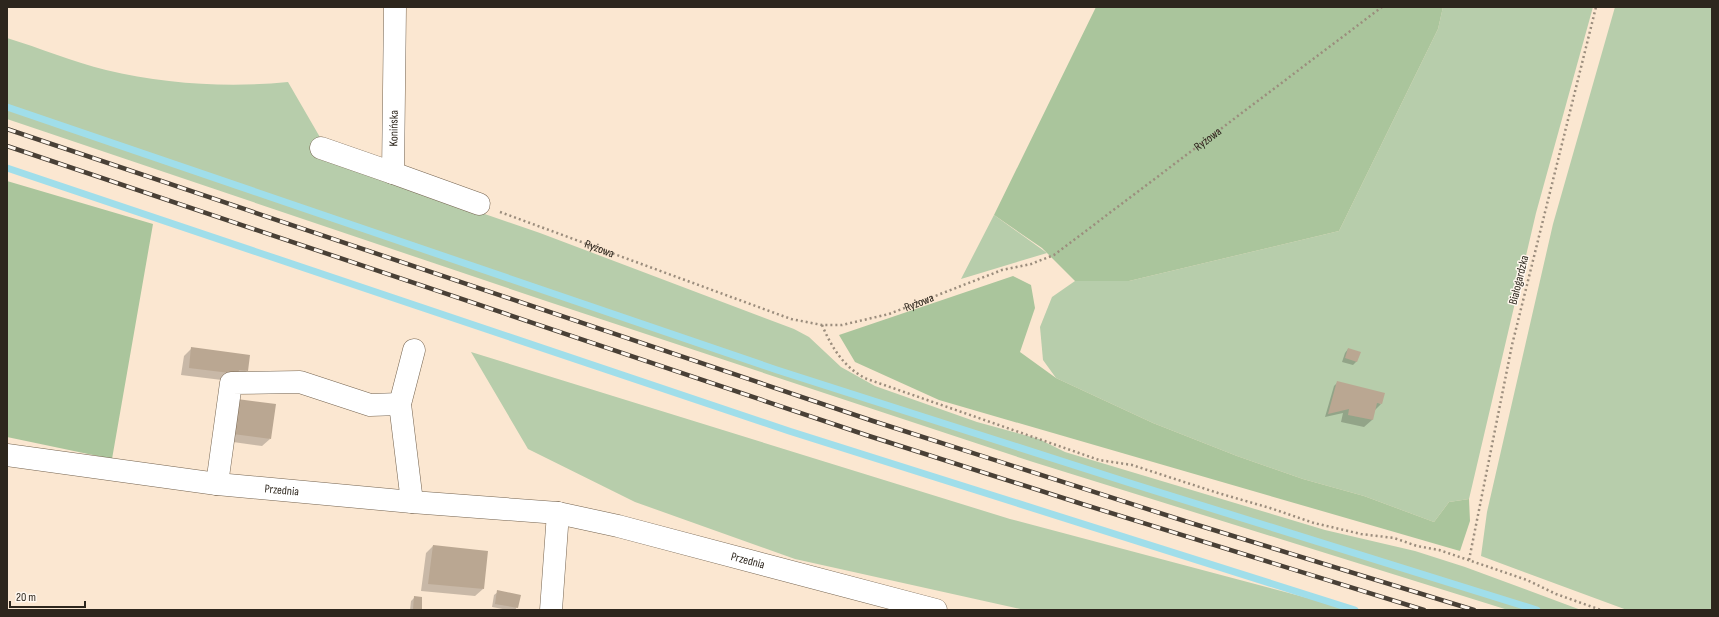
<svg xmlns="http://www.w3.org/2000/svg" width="1719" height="617" font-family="'Sofia Sans Condensed',sans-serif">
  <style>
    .green { fill: #b7cdab }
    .forest { fill: #aac59c }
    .shadow { fill: #0003 }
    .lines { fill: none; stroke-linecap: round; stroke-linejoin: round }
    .stream { stroke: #a0deea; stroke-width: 7 }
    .building { fill: #baa792 }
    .minor-casing { stroke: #756450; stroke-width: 23 }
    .path { stroke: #9b8d7d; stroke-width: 2.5; stroke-dasharray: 2 3; stroke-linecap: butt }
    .minor { stroke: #fff; stroke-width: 22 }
    .rail-casing { stroke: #494036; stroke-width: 4.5 }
    .rail { stroke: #fff7ee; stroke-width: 3; stroke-dasharray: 9; stroke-linecap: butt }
    .labels { text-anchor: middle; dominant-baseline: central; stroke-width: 3; stroke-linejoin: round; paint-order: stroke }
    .street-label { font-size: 12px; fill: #2d261d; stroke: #fff7ee }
  </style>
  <rect width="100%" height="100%" fill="#fbe7d1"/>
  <!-- green -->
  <path class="green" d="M1443 7H1593L1536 213 1469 499 1449 502 1434 522 1364 496 1303 479 1237 456 1153 423 1056 378 1043 360 1040 327 1052 297 1075 281H1129L1339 231 1438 29Z
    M1615 7H1712V610H1627L1481 556 1487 512 1553 224Z
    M7 38C40 48 73 62 106 70 165 84 228 88 288 82L321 139 343 165 540 233 794 329 809 337 841 367 875 386 977 422 1039 439 1065 452 1325 530 1415 551 1465 567 1581 610H1508L1033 462 546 301 7 119Z
    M994 215 1047 253 961 279Z
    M471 352 1010 519 1353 610H1025L795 559 635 502 528 449Z"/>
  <!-- forest -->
  <path class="forest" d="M1096 7H1443L1438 29 1339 231 1129 281H1075L1042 248 994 215Z
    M7 181 153 224 112 459 7 437Z
    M1013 276 1031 285 1035 308 1020 352 1056 378 1153 423 1237 456 1303 479 1364 496 1434 522 1449 502 1469 499 1470 521 1460 551 939 400 855 362 839 335Z"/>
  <!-- shadow -->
  <path class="shadow" d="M192 348 247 371 240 378 230 381 181 375 184 356Z
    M1348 349 1357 361 1353 365 1342 362 1345 353Z
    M1338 382 1381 404 1374 411 1372 420 1364 427 1341 422 1343 413 1325 417 1334 386Z
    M230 407 270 439 262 446 226 441Z
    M433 546 483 589 475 596 421 591 426 553Z
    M498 592 517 607 515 610H508L492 607 494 595Z
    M414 598 421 610H410L411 601Z"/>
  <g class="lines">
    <!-- stream -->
    <path class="stream" d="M7 107 777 370 1133 484 1537 610
      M7 168 789 431 1355 610"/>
  </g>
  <!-- building -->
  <path class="building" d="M191 347 250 355 248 371 239 370 238 374 189 368Z
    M1348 348 1361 352 1357 362 1345 358Z
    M1337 381 1385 393 1382 404 1377 403 1373 420 1348 415 1349 409 1328 414Z
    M237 399 276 404 271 439 233 434Z
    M433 545 488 551 484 589 428 584Z
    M497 590 521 595 518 608 495 604Z
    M414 596 422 597V610H413Z"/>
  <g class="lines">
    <defs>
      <g id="minor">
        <path id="s2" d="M321 148 393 173 395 7"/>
        <path d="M393 173 479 204"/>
        <path id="s3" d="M7 455 217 484 412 502 558 513 618 526 936 610"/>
        <path d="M217 484 231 383 300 382 370 405 400 404"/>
        <path d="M412 502 400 404 414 350"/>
        <path d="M551 610 558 513"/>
      </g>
    </defs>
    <!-- minor casing -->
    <use href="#minor" class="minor-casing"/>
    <!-- path -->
    <g class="path">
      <path id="s1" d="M500 212 791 319 822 325H842L889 314 1002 270 1031 264 1054 255 1382 7"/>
      <path d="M822 325C832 348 844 368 867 379L1099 460 1132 465 1218 493 1270 508 1314 523 1361 534 1394 538 1417 546 1439 550 1527 580 1556 594 1601 610"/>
      <path d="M1469 560 1512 345 1596 7"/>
    </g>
    <!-- minor -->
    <use href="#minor" class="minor"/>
    <defs>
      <path id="rail" d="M7 129 873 421 1191 523 1474 610
        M7 146 869 436 1082 504 1424 610"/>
    </defs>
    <!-- rail casing -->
    <use href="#rail" class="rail-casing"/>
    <!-- rail -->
    <use href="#rail" class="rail"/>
  </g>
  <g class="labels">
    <!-- street labels -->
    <g class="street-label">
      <text stroke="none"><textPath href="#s2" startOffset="121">Konińska</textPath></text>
      <text stroke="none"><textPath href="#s1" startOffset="778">Ryżowa</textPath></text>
      <text stroke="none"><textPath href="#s1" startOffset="106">Ryżowa</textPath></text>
      <text transform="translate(1519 280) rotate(-76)">Białogardzka</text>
      <text stroke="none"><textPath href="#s1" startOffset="442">Ryżowa</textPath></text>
      <text stroke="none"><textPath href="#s3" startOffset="277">Przednia</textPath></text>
      <text stroke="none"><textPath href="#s3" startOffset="750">Przednia</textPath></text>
    </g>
  </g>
  <!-- border -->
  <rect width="1719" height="617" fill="none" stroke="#2d261d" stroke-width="16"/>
  <!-- scale -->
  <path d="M10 601v6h75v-6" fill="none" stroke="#2d261d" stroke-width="2"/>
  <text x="16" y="601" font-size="12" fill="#2d261d" stroke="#fff7ee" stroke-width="3" paint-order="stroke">20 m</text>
</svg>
